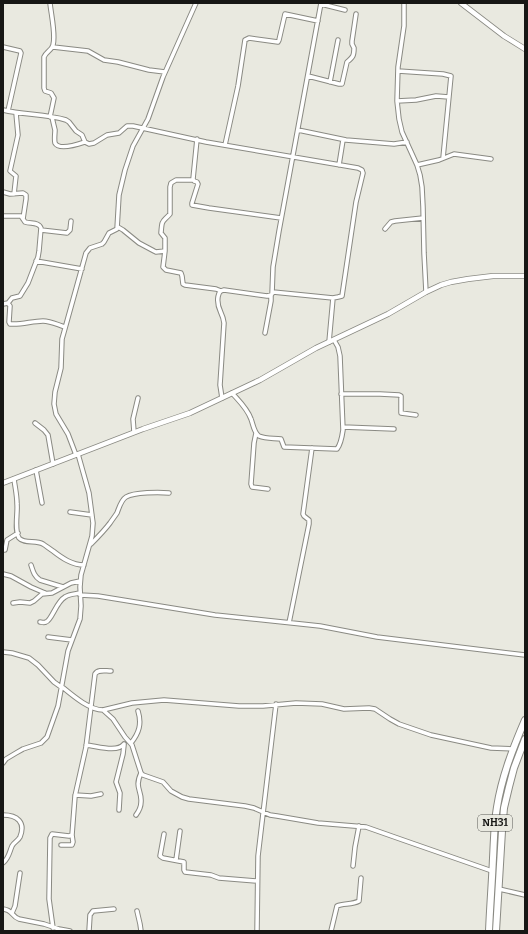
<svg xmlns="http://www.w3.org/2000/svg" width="528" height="934" font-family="Bitter,serif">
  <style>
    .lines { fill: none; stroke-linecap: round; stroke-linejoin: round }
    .minor-casing { stroke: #8a8a83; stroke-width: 5.5 }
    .tertiary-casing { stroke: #8a8a83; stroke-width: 6 }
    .trunk-casing { stroke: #8a8a83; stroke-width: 8 }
    .minor { stroke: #fff; stroke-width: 3.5 }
    .tertiary { stroke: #fff; stroke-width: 4.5 }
    .trunk { stroke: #fff; stroke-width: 6 }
    .labels { text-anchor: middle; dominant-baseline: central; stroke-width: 4; stroke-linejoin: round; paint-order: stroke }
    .shield { fill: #e9e9e0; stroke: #565652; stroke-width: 1 }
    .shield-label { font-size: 10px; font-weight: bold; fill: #171715 }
  </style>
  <rect width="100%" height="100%" fill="#e9e9e0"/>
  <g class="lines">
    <defs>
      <path id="minor" d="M50 3C51 14 56 35 53 45 52 50 46 52 44 57V88L45 91 51 93 54 98 50 117
        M404 3V26L398 67 397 101 399 119 402 132 417 165 420 175 422 187 423 207 424 253 426 292
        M321 4 345 10
        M3 47 20 51 21 53 8 111
        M53 47 88 51 104 60 118 62 149 70 165 72
        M398 71 443 74 451 76 443 158
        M308 76 339 84H342L347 62C353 57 354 56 354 48L352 44V41L356 14
        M330 82 338 40
        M397 101 416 100 436 96 449 97
        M3 110C24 115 46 114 66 120L69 122 76 131 82 135 85 142 89 144 94 143 107 135 119 133 127 126H133L206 142 358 168 362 170 363 173 356 202 342 296 338 297 333 298 273 292
        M52 117C53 122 54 126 55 130 55 134 54 139 55 143 59 151 79 144 85 142
        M298 130 346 140 394 144 407 142
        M197 139 193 179 194 181 197 182 198 184 192 203V205L209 208 281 218
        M225 145 238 86 245 40 249 38 278 42 279 40 285 14 318 21
        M339 165 343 140
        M417 165 439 160 454 154 491 159
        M193 180H176L171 183 170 187V214C162 223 162 219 161 233L165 238V251L163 267 166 270 181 273 182 276 183 284 185 285 216 289 221 291
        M3 192 10 194 23 193 26 195V199L23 219
        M14 194 16 176 10 171 18 135 16 113
        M3 216H21L25 222C31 224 39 222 41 228L39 251 38 257 28 283 20 296 12 298 8 303 3 304
        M118 227 123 230 139 243 154 251 156 252 165 251
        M385 229 391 222 395 221 423 218
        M41 230 67 233 70 230 71 221
        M36 261 82 269
        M8 303 10 306 9 322 10 324C22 325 32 321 43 321 51 321 58 325 65 327
        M265 333 271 301V295
        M329 342 333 298
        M232 393C239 401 247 408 251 419 253 424 254 433 259 436 266 439 274 438 281 439L284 447 337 449C341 444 342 437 343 430L340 356 338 347 334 340
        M341 394H380L399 395 401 396V413L416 415
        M222 398 220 385 224 323C223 312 216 309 218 297 219 293 219 291 224 290L267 296 271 295 272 294 273 267 279 231 321 3
        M35 423 44 430 48 435 53 464
        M343 427 394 429
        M134 432 133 419 138 398
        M256 433 254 443 251 484 252 487 268 489
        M76 455 68 434 56 414 54 404 55 392 61 368 62 339 64 332 86 253 90 248 102 244 104 242 109 233 117 229 119 195 125 170 133 146 148 119 163 77 196 3
        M36 470 42 503
        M14 479C15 487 17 495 17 504 18 513 14 530 19 538 24 544 36 540 43 544 46 546 50 549 53 551 62 558 72 565 84 565
        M70 512 92 515
        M91 544C98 537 104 531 110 523 112 520 115 516 117 513 119 508 121 500 126 497 134 492 160 492 169 493
        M3 550H5L7 540 18 533
        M31 565C33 571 34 576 40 580L63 587
        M3 574 11 576 31 587 45 593
        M80 595 98 596 215 615 292 623 320 626 377 637 525 655
        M13 603 20 602 30 603 34 601 42 594 52 593 71 583 80 581
        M40 622C41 622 44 623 46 622 52 620 56 602 65 597 69 594 75 594 80 593
        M289 623 309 524V520L304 516 303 514 312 448
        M48 637 72 640
        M3 652 12 653 29 658 38 665 54 682 61 687
        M61 686C72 695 89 710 103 710L132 703 164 700 239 706H263L296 703 322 704 344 709 369 708 375 709 390 719 399 724 431 735 491 748 513 749
        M103 710 113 719 125 737 132 745 141 773 143 775 163 782 171 791 182 797 189 799 245 806 254 808 270 815 277 816 318 823 366 827 403 840 492 871
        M131 743C139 733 142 724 138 711
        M86 745C97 746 117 753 124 744
        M3 763 6 759 16 753 23 749 41 743 47 737 58 706 68 651 80 619 81 606 80 587 81 575 92 536 93 523 89 493 78 454
        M75 795 91 796 101 794
        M119 810 120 793 116 782 123 754 124 745
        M3 815C17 815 26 822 20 837 18 841 14 842 12 846 9 853 9 858 3 863
        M136 815C139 811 141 807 141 802 142 790 134 788 141 773
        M164 834 160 856 163 858 184 862V870L185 872 211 875 219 878 257 881
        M61 845H72L73 842 72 835
        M176 860 180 831
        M353 866 355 847 359 826
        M499 889 525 895
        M3 909C13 910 11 916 19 919L44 924 59 929 70 931
        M137 911 140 924 141 931
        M12 913 15 906 20 873
        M53 928 49 899 50 838 52 834 69 836 72 835 75 796 86 747 95 674C98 669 105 671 111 671
        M89 931 90 915 93 911 114 909
        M257 931 258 856 276 704
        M331 931 337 906C343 903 352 905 359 901L361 878"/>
      <path id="tertiary" d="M461 3 504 36 525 49
        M3 483 143 429 190 413 260 380 316 348 388 314 426 292 441 285 451 282 468 279 493 276H525"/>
      <path id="trunk" d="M489 931C490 907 492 882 493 858 494 841 494 824 497 807 502 776 513 748 525 720
        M496 931 502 831 504 808 509 787 514 768 525 739"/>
    </defs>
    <!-- minor casing -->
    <use href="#minor" class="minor-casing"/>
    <!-- tertiary casing -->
    <use href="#tertiary" class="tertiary-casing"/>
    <!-- trunk casing -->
    <use href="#trunk" class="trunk-casing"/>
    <!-- minor -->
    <use href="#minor" class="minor"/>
    <!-- tertiary -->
    <use href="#tertiary" class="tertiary"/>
    <!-- trunk -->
    <use href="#trunk" class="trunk"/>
  </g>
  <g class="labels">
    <!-- shield labels -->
    <rect class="shield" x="478" y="815" width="34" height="16" rx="3"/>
    <g class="shield-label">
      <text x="495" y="823">NH31</text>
    </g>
  </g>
  <!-- border -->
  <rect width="528" height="934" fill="none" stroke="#171715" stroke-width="8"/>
</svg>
